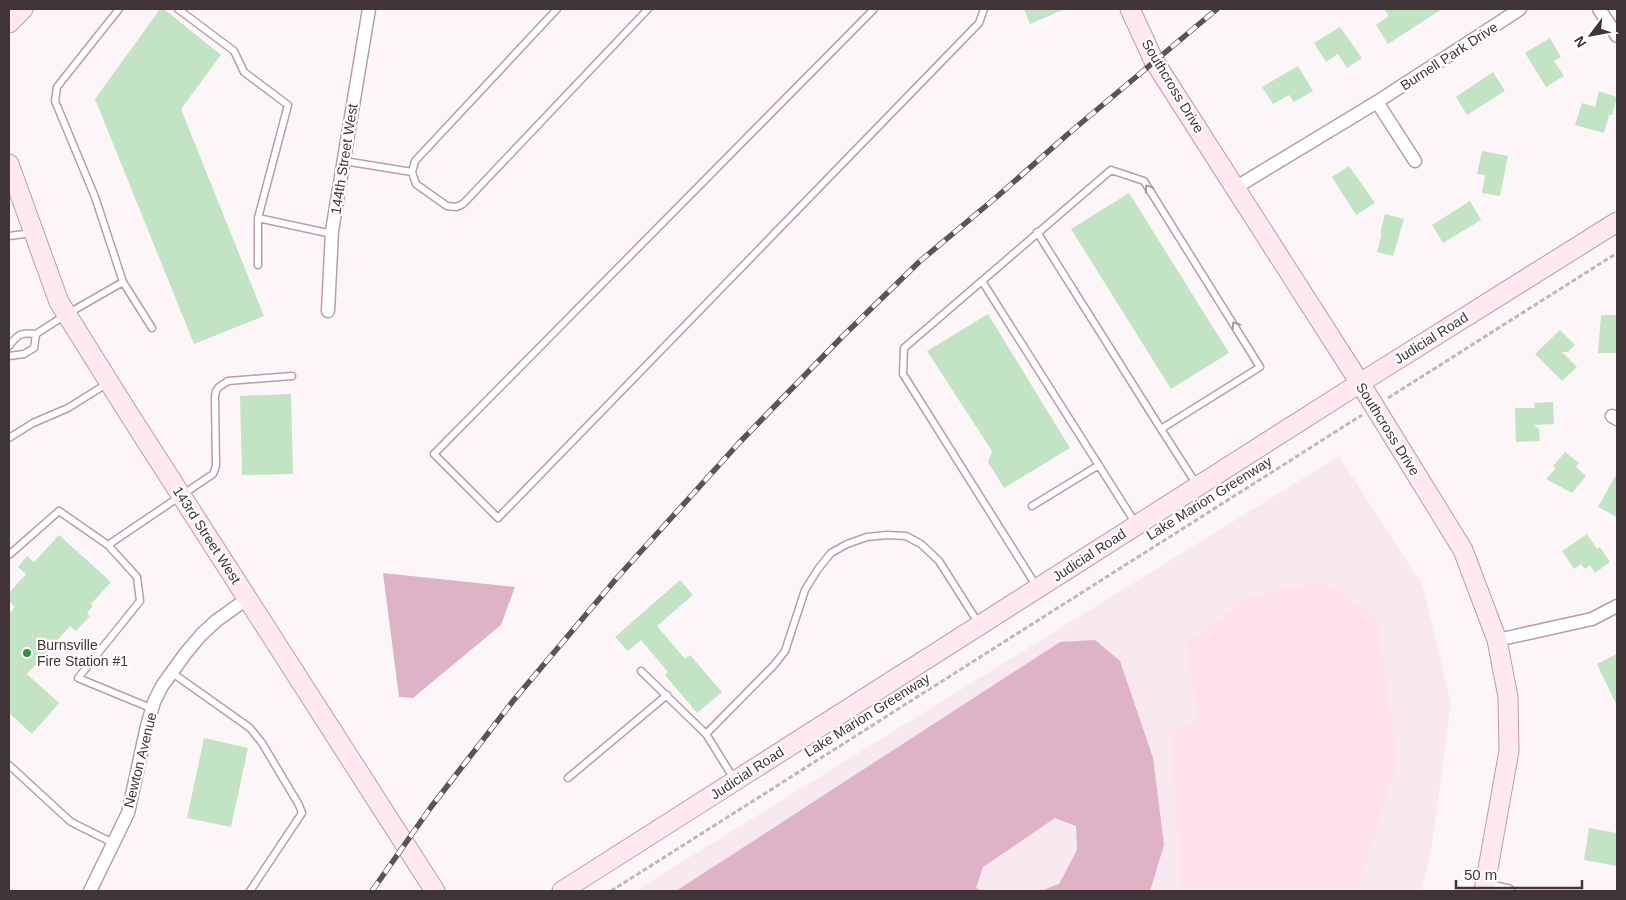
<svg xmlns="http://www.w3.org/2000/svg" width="1626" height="900" font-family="Helvetica,sans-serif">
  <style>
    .built { fill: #f8e8ef }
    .green { fill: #fee1ed }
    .water { fill: #ddb3c5 }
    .building { fill: #c2e3c4 }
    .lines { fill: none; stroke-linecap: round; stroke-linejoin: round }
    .lane-casing { stroke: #bb9da9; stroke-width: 9 }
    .street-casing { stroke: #bb9da9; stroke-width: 15 }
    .secondary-casing { stroke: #bb9da9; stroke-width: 21 }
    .path { stroke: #c0b8bc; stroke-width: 3; stroke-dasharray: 5 2.5; stroke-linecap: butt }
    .lane { stroke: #fff; stroke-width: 6 }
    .street { stroke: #fff; stroke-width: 12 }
    .secondary { stroke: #ffe8f2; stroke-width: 19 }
    .rail-casing { stroke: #5e5257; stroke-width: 5.5 }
    .rail { stroke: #fff; stroke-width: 4; stroke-dasharray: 11; stroke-linecap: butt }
    .oneway { stroke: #a09a9c }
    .poi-dot { fill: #2e9043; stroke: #fff; stroke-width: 2 }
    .labels { text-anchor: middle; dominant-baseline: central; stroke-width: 4.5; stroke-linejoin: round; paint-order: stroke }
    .street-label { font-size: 14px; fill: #403439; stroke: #fff }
    .poi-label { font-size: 14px; fill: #403439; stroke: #fff; text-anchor: start }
  </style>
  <rect width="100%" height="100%" fill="#fdf6f9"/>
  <!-- built -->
  <path class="built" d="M1339 456 1423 586 1451 704 1432 845 1422 891H635Z"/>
  <!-- green -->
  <path class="green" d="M1325 582 1377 619 1397 764 1360 881 1361 891H1181L1182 887 1171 734 1199 718 1185 643 1253 596Z"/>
  <!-- water -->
  <path class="water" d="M383 573 515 587 501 625 413 698 399 697Z
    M1095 640 1120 661 1153 758 1164 845 1150 891H1040L1059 884 1077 850 1076 826 1055 818 983 867 976 888 983 891H676L1060 642Z"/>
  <!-- building -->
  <path class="building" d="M160 9H164L221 55 181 109 264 316 194 344 95 99Z
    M1024 9H1065L1030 24Z
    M1384 9H1442L1388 44 1376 25 1389 16Z
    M1340 27 1362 58 1347 68 1338 54 1326 62 1314 43Z
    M1550 38 1561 57 1554 61 1564 76 1546 87 1525 53Z
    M1298 66 1313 91 1294 102 1289 95 1273 104 1262 87Z
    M1493 72 1505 91 1467 115 1456 97Z
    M1599 91 1617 97 1612 115H1609L1604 133 1575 125 1582 103 1595 107Z
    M1482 151 1508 156 1500 196 1482 193 1485 175 1477 174Z
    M1349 166 1375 203 1356 215 1332 177Z
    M1129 193 1229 353 1171 389 1071 229Z
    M1470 201 1481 220 1443 243 1432 225Z
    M1385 214 1404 219 1393 256 1377 252 1382 233H1380Z
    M988 314 1070 448 1004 488 988 462 992 451 927 351Z
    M1601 315H1617V353H1598Z
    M1560 330 1575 345 1568 352H1562L1577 367 1562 381 1535 354Z
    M291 394 293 474 242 475 240 396Z
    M1553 402 1554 424 1534 425 1539 429 1540 441 1516 442 1515 408H1535L1534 403Z
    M1565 452 1579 463 1576 467 1586 476 1572 493 1546 479 1556 468 1553 466Z
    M1617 473V517L1598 507Z
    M1587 534 1597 549 1600 547 1610 562 1595 573 1590 565 1585 569 1581 564 1574 569 1562 551Z
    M59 535 111 582 91 604 93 606 87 613 90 616 76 631 70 626 27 674 59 703 32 734 9 713V614L15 607 9 601V593L26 574 18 567 27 556 34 562Z
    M680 580 693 595 657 626 685 659 690 655 722 692 697 713 665 675 668 672 641 640 628 651 615 637Z
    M1617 654V706L1597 664Z
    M204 738 248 748 231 827 187 818Z
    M1589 828 1617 833V866L1584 860Z"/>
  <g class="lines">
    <defs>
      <path id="lane" d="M119 9 57 87 55 101 95 197 123 282 152 328
        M178 9 234 51 244 72 288 105 258 218 332 234
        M557 9 415 161 412 172 416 184 447 206 456 207 463 204 648 9
        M874 9 434 454 498 518 979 23 984 9
        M344 161 412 172
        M1037 232 1161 429
        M9 236 32 233
        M258 265V218
        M982 281 1136 524
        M9 346C18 334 21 332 36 334L67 314 123 282
        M9 356 24 354 34 348 36 334
        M9 438 33 423 68 408 108 383
        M1032 506 1099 465
        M108 545 137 577 140 601 78 678 153 709
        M9 555 59 511 108 545 213 474 216 466 215 397 216 391 219 387 228 381 292 376
        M1037 587 903 374 904 348 1111 170 1144 181 1260 367 1161 429 1197 485
        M641 671 706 734
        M171 672 250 728 262 743 299 805 302 813 250 891
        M9 765 71 822 113 843
        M568 778 667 695
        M734 779 706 734 775 664 785 651 805 590 818 569 831 553 847 544 867 537 887 535 906 536 921 544 939 561 979 624"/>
      <path id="street" d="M1599 9 1617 36
        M1377 102 1415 161
        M1235 188 1377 102 1520 9
        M328 311 332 231 369 9
        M1612 416 1617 419
        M1497 640 1592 619 1617 606
        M1485 886 1508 891
        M90 891 128 813 147 726 154 702 162 686 185 654 201 635 216 621 248 598"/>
      <path id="secondary" d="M1130 9 1154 61 1360 383 1463 550 1497 640 1508 697 1509 751 1484 891
        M9 23 23 9
        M9 164 59 302 127 411 435 891
        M562 891 1360 383 1617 222"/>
    </defs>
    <!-- lane casing -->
    <use href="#lane" class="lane-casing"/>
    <!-- street casing -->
    <use href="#street" class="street-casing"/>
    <!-- secondary casing -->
    <use href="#secondary" class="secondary-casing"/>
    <!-- path -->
    <path class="path" d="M1388 398 1617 253
      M611 891 1362 415"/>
    <!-- lane -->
    <use href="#lane" class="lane"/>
    <!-- street -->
    <use href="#street" class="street"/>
    <!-- secondary -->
    <use href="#secondary" class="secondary"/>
    <defs>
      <path id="rail" d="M372 891 431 807 513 701 616 579 738 444 842 337 919 262 999 195 1068 134 1217 9"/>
    </defs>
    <!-- rail casing -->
    <use href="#rail" class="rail-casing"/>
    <!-- rail -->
    <use href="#rail" class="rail"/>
  </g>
  <!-- one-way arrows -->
  <defs><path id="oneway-chevron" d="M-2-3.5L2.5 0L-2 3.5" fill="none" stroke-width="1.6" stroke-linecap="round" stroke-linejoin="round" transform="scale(1.25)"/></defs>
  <g class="oneway">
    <use href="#oneway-chevron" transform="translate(1148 188) rotate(-124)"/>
    <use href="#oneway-chevron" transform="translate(1235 325) rotate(-122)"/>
  </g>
  <!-- markers -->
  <circle class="poi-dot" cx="27" cy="653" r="5"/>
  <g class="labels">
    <!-- street labels -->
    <g class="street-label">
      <text transform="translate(1449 56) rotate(-33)">Burnell Park Drive</text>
      <text transform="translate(1173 86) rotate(59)">Southcross Drive</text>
      <text transform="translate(344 159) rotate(-81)">144th Street West</text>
      <text transform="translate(1431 338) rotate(-32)">Judicial Road</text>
      <text transform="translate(1388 429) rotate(58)">Southcross Drive</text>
      <text transform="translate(1209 498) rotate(-32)">Lake Marion Greenway</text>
      <text transform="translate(207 535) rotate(57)">143rd Street West</text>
      <text transform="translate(1089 555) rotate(-33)">Judicial Road</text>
      <text transform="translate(867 715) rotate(-32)">Lake Marion Greenway</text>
      <text transform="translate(140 760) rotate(-76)">Newton Avenue</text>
      <text transform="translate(747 773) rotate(-33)">Judicial Road</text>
    </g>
    <!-- poi labels -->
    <g class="poi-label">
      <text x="37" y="645">Burnsville<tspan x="37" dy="16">Fire Station #1</tspan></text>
    </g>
  </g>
  <!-- border -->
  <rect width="1626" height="900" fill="none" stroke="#403439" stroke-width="20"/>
  <!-- north arrow -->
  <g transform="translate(1591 35) rotate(238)" stroke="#ffffff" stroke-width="4" paint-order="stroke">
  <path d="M0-4L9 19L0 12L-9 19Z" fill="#403439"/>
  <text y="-8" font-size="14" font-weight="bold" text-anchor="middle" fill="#403439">N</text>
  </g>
  <!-- scale -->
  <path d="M1456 880v8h126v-8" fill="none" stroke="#403439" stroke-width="2.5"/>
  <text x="1464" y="880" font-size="15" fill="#403439" stroke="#ffffff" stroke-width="4" paint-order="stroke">50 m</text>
</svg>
